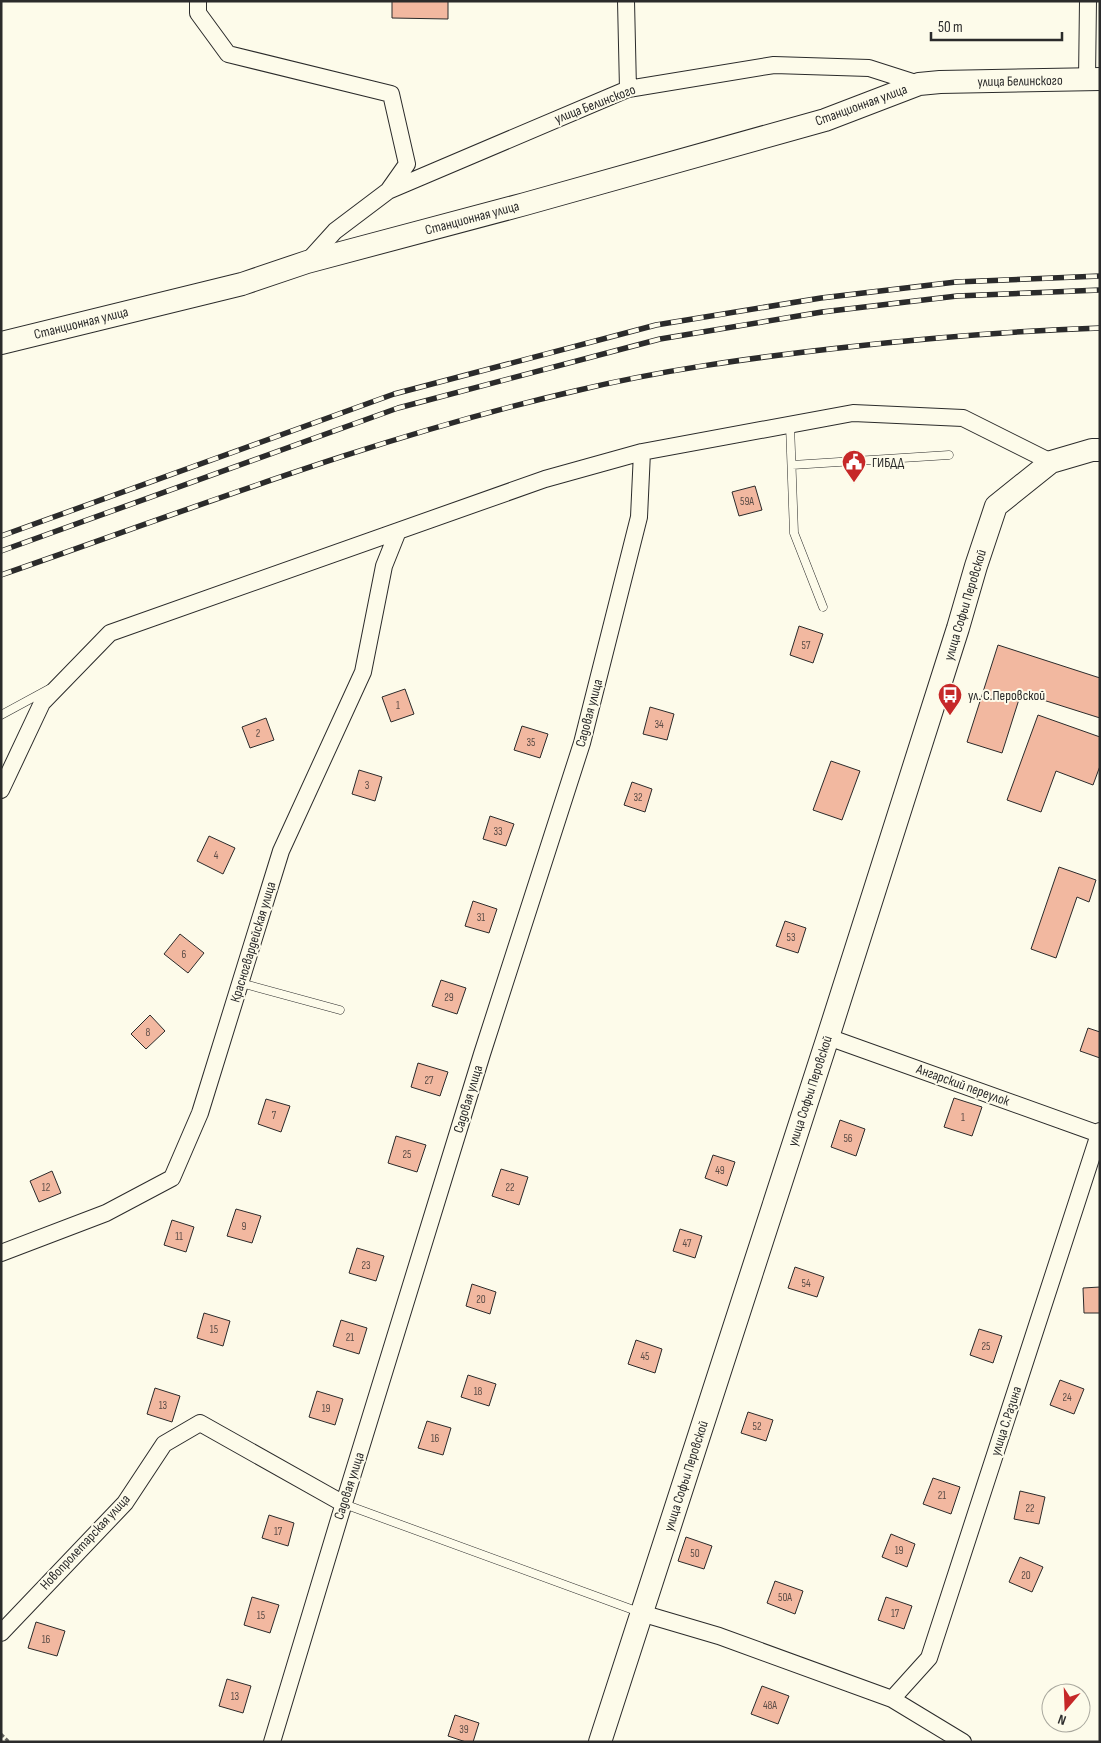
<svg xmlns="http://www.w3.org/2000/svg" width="1101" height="1743" font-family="'Sofia Sans Condensed',sans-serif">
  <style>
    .building { fill: #f2b8a0; stroke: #2b2b2b }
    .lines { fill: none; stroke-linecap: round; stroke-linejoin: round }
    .lane-casing { stroke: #2b2b2b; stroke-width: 9 }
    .street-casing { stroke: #2b2b2b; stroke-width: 18 }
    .secondary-casing { stroke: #2b2b2b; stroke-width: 24 }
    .path { stroke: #6a6964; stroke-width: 3; stroke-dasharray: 4 2.5; stroke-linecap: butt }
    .lane { stroke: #fdfbea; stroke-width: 8 }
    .street { stroke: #fdfbea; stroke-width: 16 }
    .secondary { stroke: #fdfbea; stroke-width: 22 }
    .rail-casing { stroke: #2b2b2b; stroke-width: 5.5 }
    .rail { stroke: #fdfbea; stroke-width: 4; stroke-dasharray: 11; stroke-linecap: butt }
    .labels { text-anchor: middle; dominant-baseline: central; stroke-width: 4; stroke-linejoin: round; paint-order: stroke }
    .number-label { font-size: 11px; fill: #5d4e48 }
    .street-label { font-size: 14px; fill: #2b2b2b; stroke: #fdfbea }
    .poi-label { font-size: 14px; fill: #2b2b2b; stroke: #fdfbea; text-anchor: start }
  </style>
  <rect width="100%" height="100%" fill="#fdfbea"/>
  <!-- building -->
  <path class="building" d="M392 1H448V19L392 18Z
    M755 486 762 510 739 516 732 492Z
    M799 626 823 634 813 663 790 655Z
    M998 645 1100 678V718L1021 693 1002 753 967 742Z
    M405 689 414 714 391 722 382 697Z
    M650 707 674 714 667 740 643 734Z
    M1038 715 1100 737V766L1093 785 1056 771 1041 812 1007 800Z
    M266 718 274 740 250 748 242 727Z
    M522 726 548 734 540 758 514 750Z
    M831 761 860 771 842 820 813 810Z
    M359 770 382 777 375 801 352 794Z
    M632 782 652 789 645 812 624 805Z
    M490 816 514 824 506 846 483 839Z
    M209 836 235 848 223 874 197 861Z
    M1059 867 1096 880 1089 902 1077 897 1056 958 1031 949Z
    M473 901 497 909 489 933 465 926Z
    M785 921 806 928 798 953 776 946Z
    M180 934 204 953 188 973 164 954Z
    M441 980 466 988 457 1014 432 1006Z
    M150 1015 165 1031 146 1049 131 1034Z
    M1088 1028 1100 1032V1058L1080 1051Z
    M418 1063 448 1072 440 1096 411 1087Z
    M954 1098 982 1107 972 1136 944 1127Z
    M266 1099 290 1106 281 1132 258 1124Z
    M840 1120 865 1129 856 1156 831 1147Z
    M396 1136 426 1145 417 1172 388 1163Z
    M713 1155 735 1162 727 1186 705 1178Z
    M501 1169 528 1177 519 1205 492 1196Z
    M52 1171 61 1193 39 1202 30 1181Z
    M236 1209 261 1216 252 1243 227 1236Z
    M172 1220 194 1227 186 1252 164 1245Z
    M680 1229 702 1236 695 1258 673 1251Z
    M357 1248 384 1256 376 1281 349 1273Z
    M795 1267 824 1277 817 1297 788 1288Z
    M472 1284 496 1292 490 1314 466 1306Z
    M1100 1287V1313H1084L1083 1288Z
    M204 1313 230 1321 223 1346 197 1338Z
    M341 1320 367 1328 359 1354 333 1346Z
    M979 1329 1002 1336 993 1363 970 1355Z
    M636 1340 662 1349 655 1373 628 1364Z
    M468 1375 496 1384 489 1406 461 1397Z
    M1060 1380 1084 1389 1074 1414 1050 1405Z
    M155 1388 180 1396 172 1422 147 1414Z
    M317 1391 343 1399 335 1425 309 1417Z
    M748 1412 773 1420 766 1441 741 1433Z
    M427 1421 451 1428 443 1455 418 1448Z
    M933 1478 960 1487 951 1514 923 1504Z
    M1020 1491 1045 1497 1039 1524 1014 1519Z
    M269 1515 294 1523 288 1546 262 1538Z
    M891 1534 915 1544 907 1567 882 1557Z
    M686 1537 712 1546 704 1569 678 1561Z
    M1020 1557 1043 1567 1032 1592 1009 1582Z
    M775 1581 803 1591 795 1614 767 1603Z
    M252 1597 279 1605 270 1633 244 1625Z
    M886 1597 912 1606 904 1629 878 1620Z
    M36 1622 65 1631 57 1656 28 1648Z
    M227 1679 251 1686 243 1713 219 1706Z
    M762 1686 789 1696 778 1724 751 1714Z
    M455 1715 479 1723 473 1742H466L448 1736Z"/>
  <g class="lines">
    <defs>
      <path id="lane" d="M790 425 794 533 823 607
        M792 465 949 455
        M1 715 49 689
        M241 983 340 1010
        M344 1504 639 1612"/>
      <path id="street" d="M198 1V13L228 54 391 94 407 164 388 191
        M626 1 628 89
        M1087 79 1088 1
        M307 262 335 231 388 191 628 89 774 65 869 68 919 84
        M1 790 42 703 110 633 545 479 642 452 853 413 963 418 1051 462
        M828 1037 1099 1134
        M1 1253 106 1213 172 1178 200 1113 281 851 363 672 384 566 398 531
        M641 1613 719 1636 892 1699 963 1742
        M1 1633 125 1503 164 1444 200 1423 344 1504
        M892 1699 929 1658 1100 1131
        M272 1742 340 1516 482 1054 582 743 639 517 642 452"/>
      <path id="secondary" d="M1 343 242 284 307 262 525 204 825 120 919 84 940 82 1100 79
        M600 1742 828 1037 958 628 976 566 996 506 1051 462 1092 450H1100"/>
    </defs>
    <!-- lane casing -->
    <use href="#lane" class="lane-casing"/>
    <!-- street casing -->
    <use href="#street" class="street-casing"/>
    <!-- secondary casing -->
    <use href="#secondary" class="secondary-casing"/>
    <!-- path -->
    <path class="path" d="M1 1734 9 1742"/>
    <!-- lane -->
    <use href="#lane" class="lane"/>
    <!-- street -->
    <use href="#street" class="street"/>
    <!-- secondary -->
    <use href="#secondary" class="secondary"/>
    <defs>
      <path id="rail" d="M1 536 394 394 656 325 821 298 956 282 1100 276
        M1 551 398 408 660 339 822 312 957 296 1100 290
        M1 575C191 509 379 436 575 391 662 370 750 358 839 348 926 338 1012 331 1100 328"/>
    </defs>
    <!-- rail casing -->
    <use href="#rail" class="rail-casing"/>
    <!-- rail -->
    <use href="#rail" class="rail"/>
  </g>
  <!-- icons -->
  <defs>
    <symbol id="civic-pin" viewBox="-11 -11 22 30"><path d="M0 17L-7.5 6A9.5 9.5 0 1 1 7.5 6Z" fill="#c62828" stroke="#fdfbea"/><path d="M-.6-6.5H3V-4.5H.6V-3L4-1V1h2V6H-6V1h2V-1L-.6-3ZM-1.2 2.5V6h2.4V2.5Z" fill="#fff"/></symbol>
    <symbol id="bus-pin" viewBox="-11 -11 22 30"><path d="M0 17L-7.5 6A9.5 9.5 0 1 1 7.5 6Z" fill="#c62828" stroke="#fdfbea"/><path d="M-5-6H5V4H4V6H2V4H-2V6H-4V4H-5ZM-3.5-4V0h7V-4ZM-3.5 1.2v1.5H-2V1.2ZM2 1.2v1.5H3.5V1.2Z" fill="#fff"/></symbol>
  </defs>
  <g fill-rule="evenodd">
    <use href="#civic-pin" x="840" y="448" width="28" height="38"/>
    <use href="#bus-pin" x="936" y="681" width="28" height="38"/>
  </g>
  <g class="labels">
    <!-- number labels -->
    <g class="number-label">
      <text x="747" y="501">59А</text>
      <text x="806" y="645">57</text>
      <text x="398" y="705">1</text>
      <text x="659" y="724">34</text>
      <text x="258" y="733">2</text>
      <text x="531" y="742">35</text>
      <text x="367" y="785">3</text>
      <text x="638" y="797">32</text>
      <text x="498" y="831">33</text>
      <text x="216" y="855">4</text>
      <text x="481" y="917">31</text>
      <text x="791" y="937">53</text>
      <text x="184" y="954">6</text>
      <text x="449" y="997">29</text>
      <text x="148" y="1032">8</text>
      <text x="429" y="1080">27</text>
      <text x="274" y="1115">7</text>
      <text x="963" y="1117">1</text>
      <text x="848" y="1138">56</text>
      <text x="407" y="1154">25</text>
      <text x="720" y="1170">49</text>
      <text x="46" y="1187">12</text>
      <text x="510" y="1187">22</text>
      <text x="244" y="1226">9</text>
      <text x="179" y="1236">11</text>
      <text x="687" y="1243">47</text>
      <text x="366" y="1265">23</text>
      <text x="806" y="1283">54</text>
      <text x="481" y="1299">20</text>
      <text x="214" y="1329">15</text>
      <text x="350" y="1337">21</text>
      <text x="986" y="1346">25</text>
      <text x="645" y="1356">45</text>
      <text x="478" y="1391">18</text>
      <text x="1067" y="1397">24</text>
      <text x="163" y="1405">13</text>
      <text x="326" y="1408">19</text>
      <text x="757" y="1426">52</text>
      <text x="435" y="1438">16</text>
      <text x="942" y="1495">21</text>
      <text x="1030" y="1508">22</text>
      <text x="278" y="1531">17</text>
      <text x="899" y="1550">19</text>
      <text x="695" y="1553">50</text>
      <text x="1026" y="1575">20</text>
      <text x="785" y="1597">50А</text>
      <text x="895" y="1613">17</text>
      <text x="261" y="1615">15</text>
      <text x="46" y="1639">16</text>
      <text x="235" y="1696">13</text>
      <text x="770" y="1705">48А</text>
      <text x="464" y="1729">39</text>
    </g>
    <!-- street labels -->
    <g class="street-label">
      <text transform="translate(1020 81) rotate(-1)">улица Белинского</text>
      <text transform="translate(595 104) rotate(-21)">улица Белинского</text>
      <text transform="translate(861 105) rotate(-20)">Станционная улица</text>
      <text transform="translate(472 218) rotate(-15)">Станционная улица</text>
      <text transform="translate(81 323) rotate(-14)">Станционная улица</text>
      <text transform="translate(965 605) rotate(-73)">улица Софьи Перовской</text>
      <text transform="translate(589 713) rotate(-75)">Садовая улица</text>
      <text transform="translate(253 942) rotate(-73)">Красногвардейская улица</text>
      <text transform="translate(963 1085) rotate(20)">Ангарский переулок</text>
      <text transform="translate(810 1091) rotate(-72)">улица Софьи Перовской</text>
      <text transform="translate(468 1099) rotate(-73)">Садовая улица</text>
      <text transform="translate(1006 1421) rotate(-72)">улица С.Разина</text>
      <text transform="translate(686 1476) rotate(-72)">улица Софьи Перовской</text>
      <text transform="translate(349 1486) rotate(-72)">Садовая улица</text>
      <text transform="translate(85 1542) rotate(-47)">Новопролетарская улица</text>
    </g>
    <!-- poi labels -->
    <g class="poi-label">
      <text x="872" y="462">ГИБДД</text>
      <text x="968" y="695">ул. С.Перовской</text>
    </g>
  </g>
  <!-- border -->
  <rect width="1101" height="1743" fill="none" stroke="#2b2b2b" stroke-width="5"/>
  <!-- north arrow -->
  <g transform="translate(1066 1708) rotate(199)"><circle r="24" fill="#fdfbea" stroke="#a9a89e"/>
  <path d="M0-4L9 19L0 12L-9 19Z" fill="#c62828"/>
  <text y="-8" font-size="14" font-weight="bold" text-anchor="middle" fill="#2b2b2b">N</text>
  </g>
  <!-- scale -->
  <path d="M931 32v8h131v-8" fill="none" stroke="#2b2b2b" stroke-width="2.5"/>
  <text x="938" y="32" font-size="15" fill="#2b2b2b" stroke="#fdfbea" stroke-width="4" paint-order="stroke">50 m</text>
</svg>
